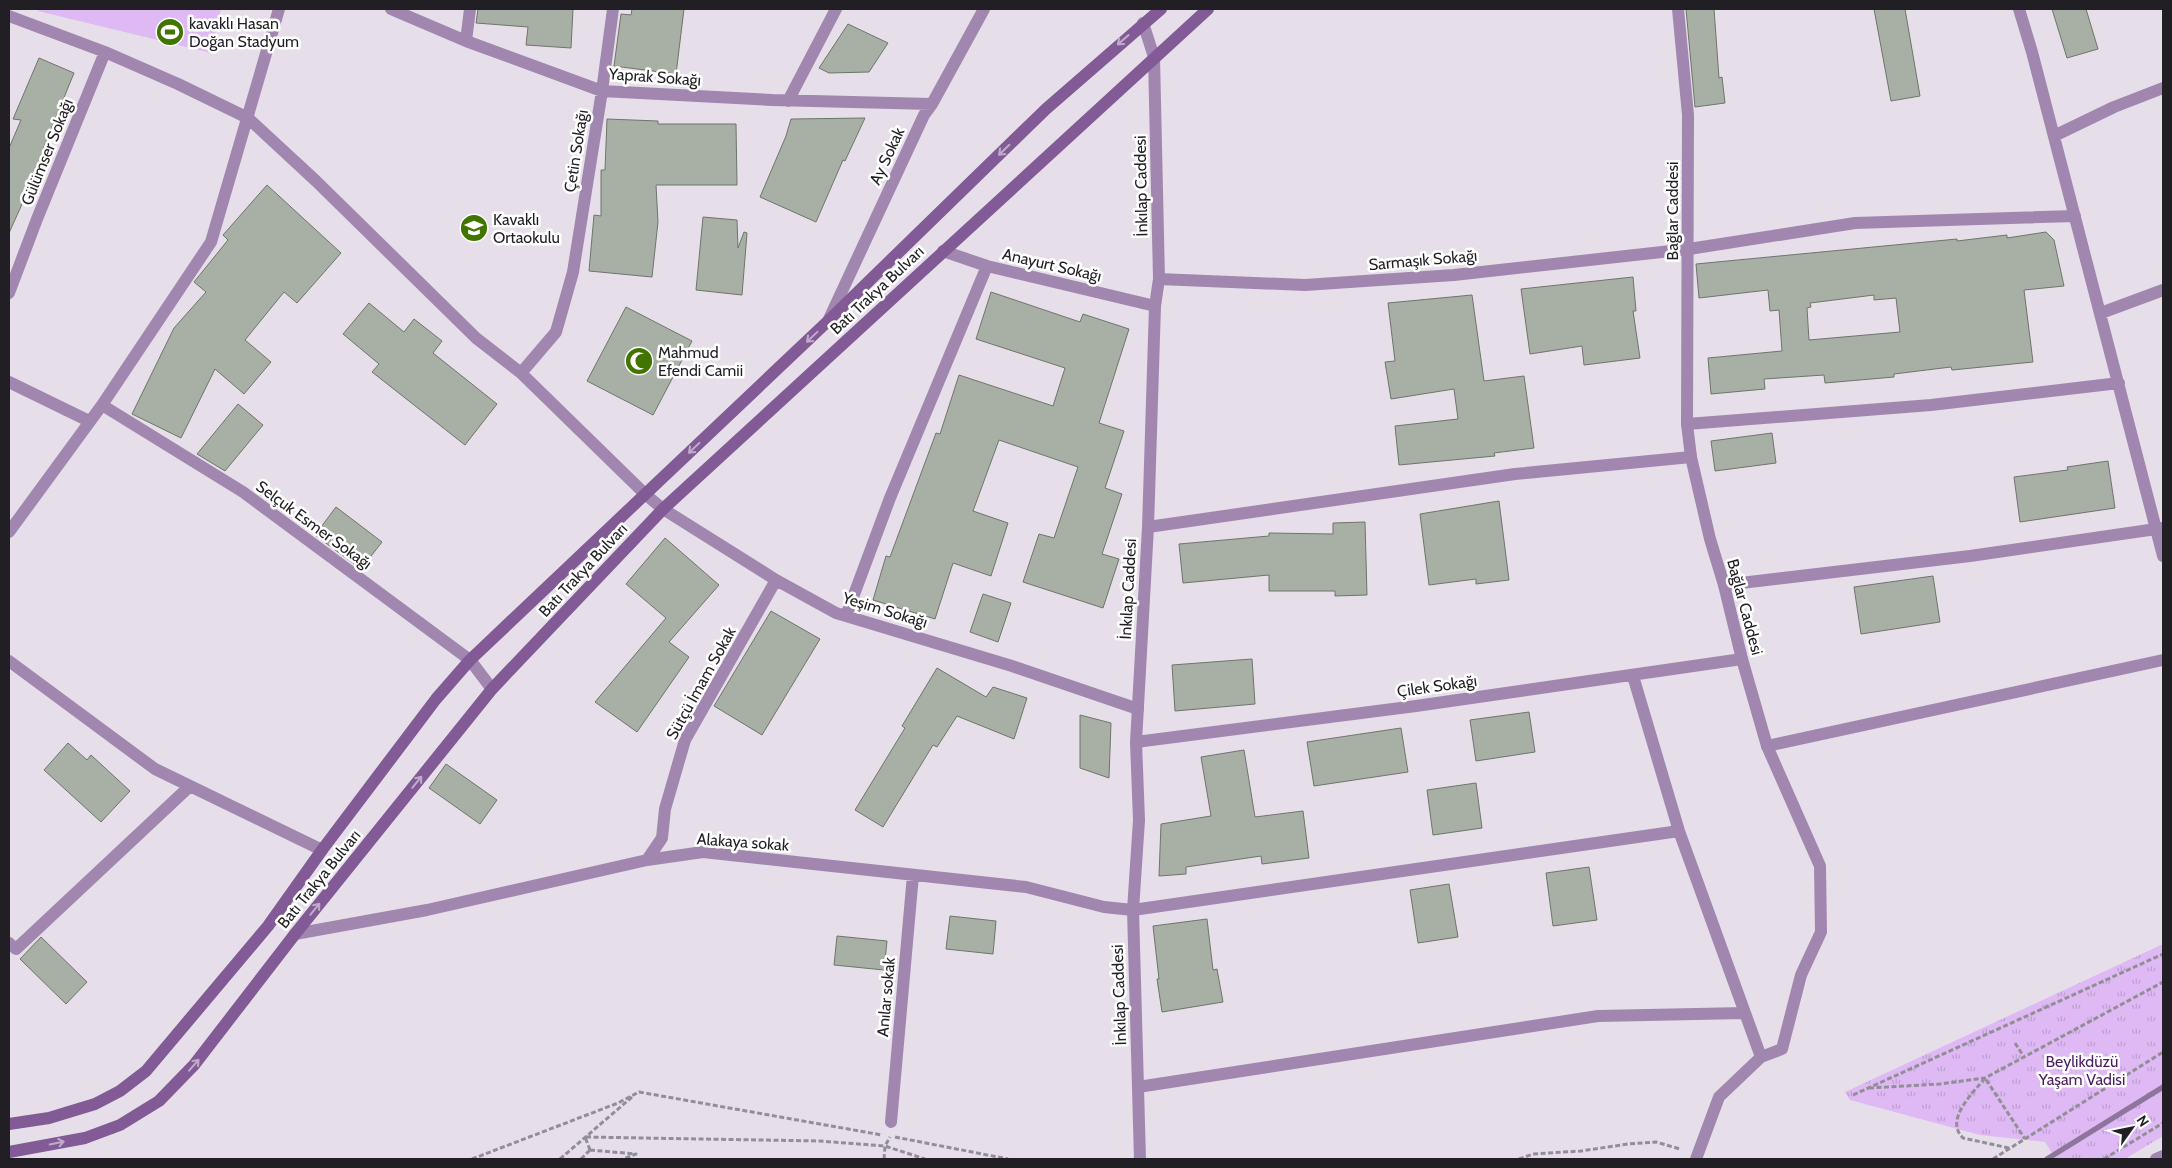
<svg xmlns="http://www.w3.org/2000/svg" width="2172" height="1168" font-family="Cabin,sans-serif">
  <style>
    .grass { fill: url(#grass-tufts) }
    .garden { fill: #deb9f4 }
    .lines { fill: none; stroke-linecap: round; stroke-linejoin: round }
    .stream { stroke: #8f759e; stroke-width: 5.5 }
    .building { fill: #a8afa4; stroke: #6f756b; fill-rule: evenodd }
    .path { stroke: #928e96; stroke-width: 3; stroke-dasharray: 5 2.5; stroke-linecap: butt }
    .minor { stroke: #a187b0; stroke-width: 12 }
    .tertiary { stroke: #a187b0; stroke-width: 12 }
    .secondary { stroke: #815a96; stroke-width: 12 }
    .oneway { stroke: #c0acca }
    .labels { text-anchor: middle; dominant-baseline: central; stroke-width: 5; stroke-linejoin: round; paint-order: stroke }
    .poi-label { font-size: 16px; fill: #211f23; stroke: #fff; text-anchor: start }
    .street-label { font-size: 16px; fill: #211f23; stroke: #fff }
    .park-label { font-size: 16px; fill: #4b1d61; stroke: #fff }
  </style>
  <defs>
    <pattern id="grass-tufts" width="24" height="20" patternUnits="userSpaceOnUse" patternTransform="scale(1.25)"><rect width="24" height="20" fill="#deb9f4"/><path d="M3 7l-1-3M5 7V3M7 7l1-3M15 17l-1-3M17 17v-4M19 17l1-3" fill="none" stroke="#be9fd1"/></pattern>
  </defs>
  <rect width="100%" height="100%" fill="#e6dfea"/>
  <!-- grass -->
  <path class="grass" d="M2163 944V1136L2125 1159H2056L2045 1142 1980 1135 1850 1100 1845 1092Z"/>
  <!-- garden -->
  <path class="garden" d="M39 9H221L211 53 38 11Z"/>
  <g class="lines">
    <!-- stream -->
    <path class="stream" d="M2047 1159 2163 1087"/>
  </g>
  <!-- building -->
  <path class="building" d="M478 9H573L571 48 526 45 528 27 476 23Z
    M632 9H684L676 74 614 66 621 14 631 15Z
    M1686 9H1714L1719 78 1722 77 1725 103 1695 107Z
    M1874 9H1905L1920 96 1891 101Z
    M2052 9H2086L2098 49 2067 58Z
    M848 24 888 43 869 72 829 73 819 68Z
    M39 58 74 73 43 149 46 151 9 233V148L21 120 13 119Z
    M865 118 845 161 843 160 816 222 760 197 786 136 791 119Z
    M607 119 658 121V124H736L737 185H656L658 222 652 277 589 271 594 215 601 216V170H605Z
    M267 185 341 253 297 303 284 292 245 340 271 362 244 394 215 369 181 438 132 414 174 328 206 292 194 282 228 240 223 235Z
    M703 217 737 220 738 248 744 232 747 233 742 295 696 290Z
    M2046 232 2054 240 2064 286 2024 290 2033 362 1952 370 1951 367 1894 374V377L1825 383 1824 375 1764 379 1765 389 1711 394 1708 358 1782 351 1779 310 1770 311 1768 290 1699 298 1696 264 1957 239V241L2007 235V238ZM1874 295V300L1896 298 1900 332 1809 340 1807 308 1811 307 1810 303Z
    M1633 277 1636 311H1633L1640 358 1584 365 1582 346 1530 354 1521 289Z
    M991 292 1080 322 1083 314 1129 329 1099 423 1124 431 1105 488 1122 494 1102 554 1119 559 1103 608 1023 582 1039 534 1054 538 1078 467 999 440 973 511 1008 523 991 576 953 563 935 619 873 600 886 556 890 557 936 433 940 434 959 375 1053 406 1065 368 976 339Z
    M1472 295 1484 381 1524 376 1534 448 1494 453 1495 456 1399 465 1395 426 1458 419 1454 389 1391 399 1385 362 1395 361 1388 303Z
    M369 303 404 332 414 319 442 341 433 353 497 404 465 445 372 372 379 364 343 334Z
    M626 307 692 341 653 415 587 381Z
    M238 404 263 425 225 471 197 454Z
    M1772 433 1776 463 1715 471 1711 441Z
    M2108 461 2115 508 2020 522 2014 477 2068 470 2067 467Z
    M1499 501 1509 580 1476 584V579L1429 585 1420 514Z
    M336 507 382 542 361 569 315 535Z
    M1365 522 1367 595 1335 596V591H1269V575L1183 583 1179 544 1269 536V533L1333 534V523Z
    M665 538 719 585 669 642 689 657 637 732 595 702 666 618 626 584Z
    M1933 576 1940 622 1861 634 1854 587Z
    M983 594 1011 603 998 642 970 632Z
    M771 611 820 639 762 735 714 706Z
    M1252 659 1255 704 1175 711 1172 665Z
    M937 668 986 697 993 687 1027 698 1014 739 957 716 937 747 933 745 883 827 855 810 905 728 902 726Z
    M1529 712 1535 752 1476 761 1470 720Z
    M1080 715 1111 723 1109 778 1080 768Z
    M1401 728 1408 772 1314 786 1307 742Z
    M68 743 87 760 91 755 130 791 101 822 44 770Z
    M1244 750 1255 817 1303 811 1309 858 1262 864 1261 856 1186 867V874L1159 876 1161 824 1211 816 1201 757Z
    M446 764 497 800 480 824 429 788Z
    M1476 783 1482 828 1433 835 1427 790Z
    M1589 867 1597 920 1553 926 1546 873Z
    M1449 884 1458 937 1418 943 1410 890Z
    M950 916 996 921 993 954 946 949Z
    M1207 919 1213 970 1217 969 1223 1002 1162 1012 1157 979H1159L1153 926Z
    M837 936 887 941 884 970 834 965Z
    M41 937 87 982 66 1004 20 959Z"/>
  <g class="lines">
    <!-- path -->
    <path class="path" d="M2015 1043 2024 1057
      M1869 1088 1940 1084 1985 1078 2163 982
      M1853 1095 2163 954
      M895 1137 1008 1159
      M2009 1148 1963 1138C1944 1120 1973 1093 1985 1078L2025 1139
      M590 1150 585 1137 819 1141 885 1146 925 1159
      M590 1150 636 1154 623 1159
      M472 1159 618 1103 639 1092 882 1135
      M560 1159 632 1097
      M581 1159 590 1150
      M884 1159 885 1146 890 1137
      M1519 1159 1533 1154 1581 1151 1628 1144 1656 1142 1680 1149
      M1993 1159 2163 1052
      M2104 1159 2163 1123"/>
    <!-- minor -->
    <path class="minor" d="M391 9 466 41 602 91 772 100 932 104
      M2019 9 2032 52 2163 556
      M9 16 105 52 178 84 248 118 316 181 476 338 521 373 645 494 663 509 776 580 836 613 1012 666 1138 709
      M466 41 470 9
      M788 101 836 9
      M2054 136 2114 107 2163 88
      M943 251 987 266 1155 306
      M1159 279 1305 285 1454 275 1689 249 1855 223 2075 216
      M9 293 37 219 105 52
      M2101 313 2163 290
      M829 319 924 115 932 104 984 9
      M521 373 556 332 573 272 602 91 613 9
      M9 382 89 421
      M102 405 243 492 470 660 492 689
      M1687 424 1931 405 2119 383
      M1148 527 1515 474 1691 457
      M9 532 102 405 211 242 279 9
      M1724 585 1970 556 2163 528
      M846 616 890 498 987 266
      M9 661 155 769 322 850
      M1633 676 1679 831 1761 1057
      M1136 742 1416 706 1742 659
      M1767 746 2163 660
      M647 860 662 838 665 809 685 740 776 580
      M295 934 427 910 647 860 703 852 1026 887 1104 907 1133 910 1679 831
      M9 943 16 949 190 786
      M1138 1087 1598 1016 1745 1013
      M891 1122 913 875
      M2156 1159 2163 1156"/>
    <!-- tertiary -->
    <path class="tertiary" d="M1678 9 1688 115 1687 424 1691 457 1710 539 1724 585 1742 659 1767 746 1820 866 1821 932 1801 975 1782 1049 1761 1057 1719 1097 1696 1159
      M1140 1159 1133 910 1139 820 1136 742 1148 527 1155 306 1159 279 1154 57 1143 23"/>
    <!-- secondary -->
    <path class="secondary" d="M9 1124 49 1118 95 1104 120 1091 146 1071 268 926 322 850 436 699 470 660 827 322 1046 109 1161 9
      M9 1152 85 1138 120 1125 159 1101 194 1065 295 934 492 689 663 509 1208 9"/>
  </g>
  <!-- one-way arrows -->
  <defs><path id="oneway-shaft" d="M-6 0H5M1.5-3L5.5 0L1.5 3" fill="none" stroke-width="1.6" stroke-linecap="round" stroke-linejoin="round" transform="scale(1.25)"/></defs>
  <g class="oneway">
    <use href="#oneway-shaft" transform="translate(1123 40) rotate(139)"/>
    <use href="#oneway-shaft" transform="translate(1004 150) rotate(136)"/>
    <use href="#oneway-shaft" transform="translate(812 337) rotate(137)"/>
    <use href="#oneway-shaft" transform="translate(694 448) rotate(137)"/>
    <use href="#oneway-shaft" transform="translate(417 782) rotate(-51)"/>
    <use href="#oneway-shaft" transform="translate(315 909) rotate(-51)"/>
    <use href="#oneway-shaft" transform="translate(194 1065) rotate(-49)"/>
    <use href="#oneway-shaft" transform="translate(57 1143) rotate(-11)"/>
  </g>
  <!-- icons -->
  <defs>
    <symbol id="stadium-disc" viewBox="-11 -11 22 22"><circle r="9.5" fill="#427500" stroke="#fff"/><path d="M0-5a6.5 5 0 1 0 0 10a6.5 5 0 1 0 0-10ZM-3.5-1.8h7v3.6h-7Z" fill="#fff"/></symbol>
    <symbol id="school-disc" viewBox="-11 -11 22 22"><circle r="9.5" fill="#427500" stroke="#fff"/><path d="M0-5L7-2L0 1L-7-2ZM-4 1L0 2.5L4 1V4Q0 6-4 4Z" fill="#fff"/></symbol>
    <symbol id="mosque-disc" viewBox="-11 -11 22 22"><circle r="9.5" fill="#427500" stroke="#fff"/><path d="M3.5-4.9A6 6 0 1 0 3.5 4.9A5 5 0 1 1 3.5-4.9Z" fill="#fff"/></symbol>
  </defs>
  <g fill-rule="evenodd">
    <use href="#stadium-disc" x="154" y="16" width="32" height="32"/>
    <use href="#school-disc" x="458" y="212" width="32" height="32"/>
    <use href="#mosque-disc" x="623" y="345" width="32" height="32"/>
  </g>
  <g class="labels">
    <!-- poi labels -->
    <g class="poi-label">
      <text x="189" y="23">kavaklı Hasan<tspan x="189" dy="18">Doğan Stadyum</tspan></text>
      <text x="493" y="219">Kavaklı<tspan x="493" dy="18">Ortaokulu</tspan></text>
      <text x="658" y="352">Mahmud<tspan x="658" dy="18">Efendi Camii</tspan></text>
    </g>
    <!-- street labels -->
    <g class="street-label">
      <text transform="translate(655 77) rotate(4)">Yaprak Sokağı</text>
      <text transform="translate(576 151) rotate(-81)">Çetin Sokağı</text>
      <text transform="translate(47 152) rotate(-68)">Gülümser Sokağı</text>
      <text transform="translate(887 156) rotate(-65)">Ay Sokak</text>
      <text transform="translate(1141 186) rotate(-91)">İnkılap Caddesi</text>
      <text transform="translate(1672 211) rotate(-90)">Bağlar Caddesi</text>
      <text transform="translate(1423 260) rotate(-5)">Sarmaşık Sokağı</text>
      <text transform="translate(1052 265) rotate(13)">Anayurt Sokağı</text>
      <text transform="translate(877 290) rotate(-43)">Batı Trakya Bulvarı</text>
      <text transform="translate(314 525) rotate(36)">Selçuk Esmer Sokağı</text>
      <text transform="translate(583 570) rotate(-47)">Batı Trakya Bulvarı</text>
      <text transform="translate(1128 589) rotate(-87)">İnkılap Caddesi</text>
      <text transform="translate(1745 607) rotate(75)">Bağlar Caddesi</text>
      <text transform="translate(885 610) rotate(17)">Yeşim Sokağı</text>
      <text transform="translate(701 683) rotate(-61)">Sütçü İmam Sokak</text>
      <text transform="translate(1437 686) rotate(-8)">Çilek Sokağı</text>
      <text transform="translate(743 842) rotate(4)">Alakaya sokak</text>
      <text transform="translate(319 879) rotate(-51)">Batı Trakya Bulvarı</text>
      <text transform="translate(1119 995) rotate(-92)">İnkılap Caddesi</text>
      <text transform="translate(886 997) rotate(-85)">Anılar sokak</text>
    </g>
    <!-- park labels -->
    <g class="park-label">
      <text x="2082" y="1061">Beylikdüzü<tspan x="2082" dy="18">Yaşam Vadisi</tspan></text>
    </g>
  </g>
  <!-- border -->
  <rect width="2172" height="1168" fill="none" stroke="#211f23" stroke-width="20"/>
  <!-- north arrow -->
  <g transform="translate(2132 1128) rotate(57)" stroke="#ffffff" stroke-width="4" paint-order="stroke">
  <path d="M0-4L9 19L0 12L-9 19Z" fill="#211f23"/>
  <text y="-8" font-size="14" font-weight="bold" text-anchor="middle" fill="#211f23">N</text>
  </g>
</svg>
